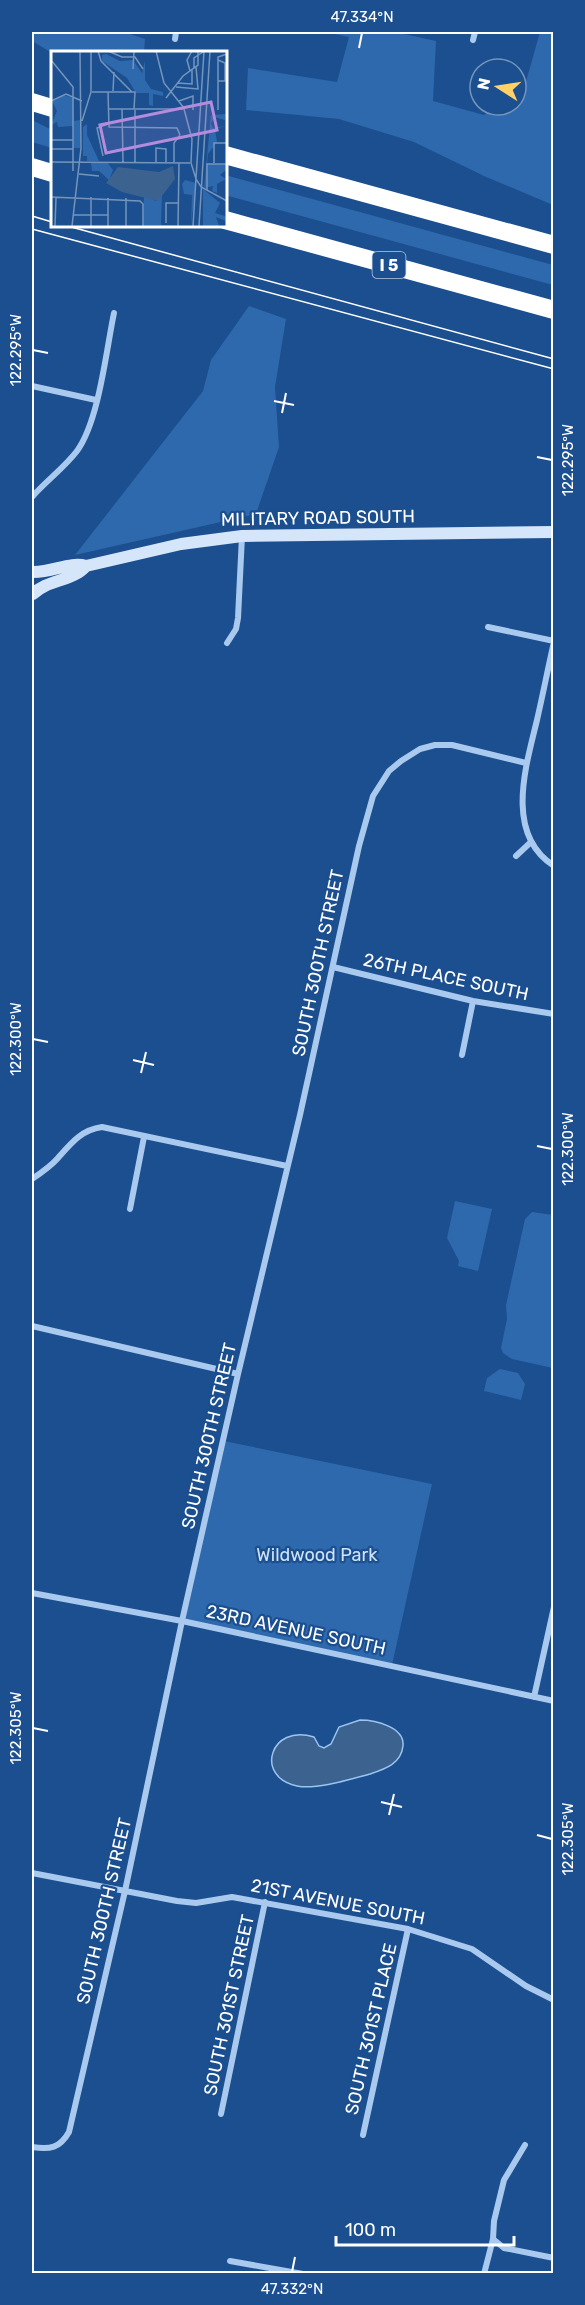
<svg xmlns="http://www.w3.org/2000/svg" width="585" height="2305" font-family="Rubik,sans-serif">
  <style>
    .green { fill: #2e69ad }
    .water { fill: #3c6290; stroke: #9cc4f0; stroke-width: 1.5 }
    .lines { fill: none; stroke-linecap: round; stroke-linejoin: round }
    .minor { stroke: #a9c9ee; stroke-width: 6 }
    .secondary { stroke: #d6e6fa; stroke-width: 12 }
    .motorway { stroke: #fff; stroke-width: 18 }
    .tram { stroke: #fff; stroke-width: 1.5 }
    .ticks { fill: none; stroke: #fff; stroke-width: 2 }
    .labels { text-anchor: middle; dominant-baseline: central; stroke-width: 4.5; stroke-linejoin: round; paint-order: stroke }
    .shield { fill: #1b4f8f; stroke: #bbcadd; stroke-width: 1.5 }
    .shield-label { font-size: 16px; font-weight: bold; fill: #fff }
    .street-label { font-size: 18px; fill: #fff; stroke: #1b4f8f }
    .park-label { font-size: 18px; fill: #cfe3fa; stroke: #1b4f8f }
    .inset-road { fill: none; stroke: #7695bc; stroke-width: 1.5 }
    .view { fill: #b68bdc; fill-opacity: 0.15; stroke: #b68bdc; stroke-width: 3 }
    .inset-edge { fill: none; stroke: #fff; stroke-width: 3 }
    .neatline { fill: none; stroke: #fff; stroke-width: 2 }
    .ticks-label { font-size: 15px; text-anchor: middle; fill: #fff }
  </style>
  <rect width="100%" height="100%" fill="#1b4f8f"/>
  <!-- green -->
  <path class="green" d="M32 32H124L145 39 144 52 52 53 32 41Z
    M325 32H395L436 41 433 101 484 115 498 105H516V92L525 85 540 32H553V205L484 176 414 142 339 119 246 110 248 68 337 82 349 37Z
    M32 120 52 130V148L32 142Z
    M225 175 553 265V285L225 195Z
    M249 306 286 319 275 387 279 447 256 514 75 555 203 391 211 360Z
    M455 1201 492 1209 478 1271 458 1266 459 1261 447 1238Z
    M532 1212 553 1215V1368L512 1359 503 1353 501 1348 507 1319 506 1305 525 1219Z
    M500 1369 518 1373 525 1384 521 1400 484 1391 487 1378Z
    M224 1441 432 1484 392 1665 182 1621Z"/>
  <!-- water -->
  <path class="water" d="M360 1720C375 1720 405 1727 403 1746 401 1764 385 1769 370 1774 351 1779 316 1790 297 1786 254 1777 270 1723 314 1737L319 1746 324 1748 331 1744 339 1727Z"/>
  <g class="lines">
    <!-- minor -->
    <path class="minor" d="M175 39 176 32
      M473 40 475 32
      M32 386 96 400
      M32 497C46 481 64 468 77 451 99 421 106 351 114 313
      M488 627 554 641
      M554 642C548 668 543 694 537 720 526 766 504 834 554 866
      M227 643 236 629 238 618 242 536
      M516 856 531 842
      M333 967 473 1001 554 1014
      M462 1055 473 1001
      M32 1179C41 1173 50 1167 58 1158 71 1143 81 1130 102 1127L287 1166
      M130 1209 144 1137
      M32 1326 238 1374
      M32 1593 182 1621 554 1701
      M534 1697 554 1607
      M32 1873 177 1901 196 1903 232 1897 408 1929 472 1949 526 1986 554 2000
      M221 2114 265 1902
      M363 2135 408 1929
      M32 2147C50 2150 60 2148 69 2132L125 1891 182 1621 238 1374 300 1115 359 846 373 796 389 771 401 761 420 749 435 745H452L526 763
      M493 2239 504 2248 554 2258
      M230 2261 303 2274
      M484 2274 493 2239 494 2221 504 2180 525 2145"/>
    <!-- secondary -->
    <path class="secondary" d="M32 572C52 573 70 561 86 566L181 544 242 536 554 532
      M33 594C48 579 72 582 86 566"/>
    <!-- motorway -->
    <path class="motorway" d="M32 102 52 108
      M225 155 554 245
      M32 167 52 173
      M225 220 554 310"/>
    <!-- tram -->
    <path class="tram" d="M32 216 52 222
      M64 225 554 359
      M32 229 554 369"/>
  </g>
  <!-- ticks -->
  <path class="ticks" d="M359 48 362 33M33 350 48 353M274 401 294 405M282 413 286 393M537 457 552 460M33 1039 48 1042M133 1060 154 1065M141 1073 146 1052M537 1146 552 1149M33 1728 48 1731M381 1802 402 1807M389 1815 394 1794M537 1835 552 1839M292 2272 295 2257"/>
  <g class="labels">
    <!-- shield labels -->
    <rect class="shield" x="372.5" y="252" width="33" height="26" rx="4.5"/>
    <g class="shield-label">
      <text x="389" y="265">I 5</text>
    </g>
    <!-- street labels -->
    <g class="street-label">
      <text transform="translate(318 518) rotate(-1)">MILITARY ROAD SOUTH</text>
      <text transform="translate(318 963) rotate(-78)">SOUTH 300TH STREET</text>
      <text transform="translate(446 977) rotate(12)">26TH PLACE SOUTH</text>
      <text transform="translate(209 1436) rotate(-77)">SOUTH 300TH STREET</text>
      <text transform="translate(296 1630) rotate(12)">23RD AVENUE SOUTH</text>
      <text transform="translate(338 1902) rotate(11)">21ST AVENUE SOUTH</text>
      <text transform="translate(104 1911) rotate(-77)">SOUTH 300TH STREET</text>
      <text transform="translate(229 2005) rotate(-78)">SOUTH 301ST STREET</text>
      <text transform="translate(371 2029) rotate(-77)">SOUTH 301ST PLACE</text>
    </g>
    <!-- park labels -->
    <g class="park-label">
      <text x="317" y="1555">Wildwood Park</text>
    </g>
  </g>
  <!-- overview -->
  <g transform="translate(51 51)">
    <rect width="176" height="176" fill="#1b4f8f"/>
    <path d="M55 3 69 10 82 9 91 22 94 10V29L100 38 112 41V45L102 43V55L98 54V42H85L76 27 51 10V4ZM12 44 22 47 23 70 29 69V97H22V75L7 76 6 71 0 74 6 60 1 50ZM160 63 162 68V64L175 63 174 69 163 66 160 73 162 77 175 75 164 78 166 91 157 103 156 113H175V119L169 124 175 128 166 133V142L161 140 162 135 153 137ZM36 73V84L48 110H36V105H32V76ZM56 111 62 119 58 129 48 120H41L40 112ZM134 129 145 132 140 174 141 144 133 143 131 133ZM152 138 169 152 164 162 174 165 175 170 165 166 168 175H152ZM111 143 110 174 127 175H92L93 144 105 150Z" fill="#2e69ad"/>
    <path d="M122 115 124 128 107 150 71 141 55 132 67 116 108 121Z" fill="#3c6290"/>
    <path class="inset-road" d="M47 0 50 10 81 41M57 0 71 6H84L92 18M105 0 113 32 133 57M0 9 22 36V120M143 17V7L152 1M82 18 83 0M139 20 136 9 141 0M167 30H174V12L167 9M127 32 141 33V19M125 36 147 38 145 16M62 40 63 21M41 41H84L83 58M57 41 58 76 126 77 129 84M115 47 132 25 147 14V0M0 50 15 43 31 50M128 50 142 45V59M58 58H132M71 58 72 111M133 58 141 88 140 112 145 128 150 136 176 150M84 59V111M167 59V6L176 3M31 70 40 41V0M0 89H22M0 98H22M52 105 46 77 57 73M0 111 139 112M105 111V97L115 98V111M123 111V92L129 84M163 112V92H176M28 123 48 125M156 139V113H176M0 146 89 150 92 153V175M75 147V175M23 164H57M115 172V152H127M4 175 5 147M21 175 30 97 29 0M40 175V146M57 175V147M127 175 128 112M142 175 153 0M148 175 159 0"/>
    <path class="view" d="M160 51 166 79 55 102 49 74Z"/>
    <rect width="176" height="176" class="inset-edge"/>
  </g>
  <!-- border -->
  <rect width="585" height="2305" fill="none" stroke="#1b4f8f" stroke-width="66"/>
  <!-- north arrow -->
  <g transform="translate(498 87) rotate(282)"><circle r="28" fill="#1b4f8f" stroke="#7695bc" stroke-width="1.5"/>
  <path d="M0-4.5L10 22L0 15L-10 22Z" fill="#ffd166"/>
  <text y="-9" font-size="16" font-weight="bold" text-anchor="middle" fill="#ffffff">N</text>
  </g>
  <!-- scale -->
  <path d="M336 2236v9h178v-9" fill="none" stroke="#ffffff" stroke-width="3"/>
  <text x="345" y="2236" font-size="18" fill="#ffffff" stroke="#1b4f8f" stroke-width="4.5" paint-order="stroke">100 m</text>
  <rect x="33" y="33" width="519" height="2239" class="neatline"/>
  <g class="ticks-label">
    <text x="362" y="22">47.334°N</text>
    <text transform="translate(16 350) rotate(-90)" y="5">122.295°W</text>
    <text transform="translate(568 460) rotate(-90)" y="5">122.295°W</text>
    <text transform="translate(16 1039) rotate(-90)" y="5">122.300°W</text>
    <text transform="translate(568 1149) rotate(-90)" y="5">122.300°W</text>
    <text transform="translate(16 1728) rotate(-90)" y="5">122.305°W</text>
    <text transform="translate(568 1839) rotate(-90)" y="5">122.305°W</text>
    <text x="292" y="2294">47.332°N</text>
  </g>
</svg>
